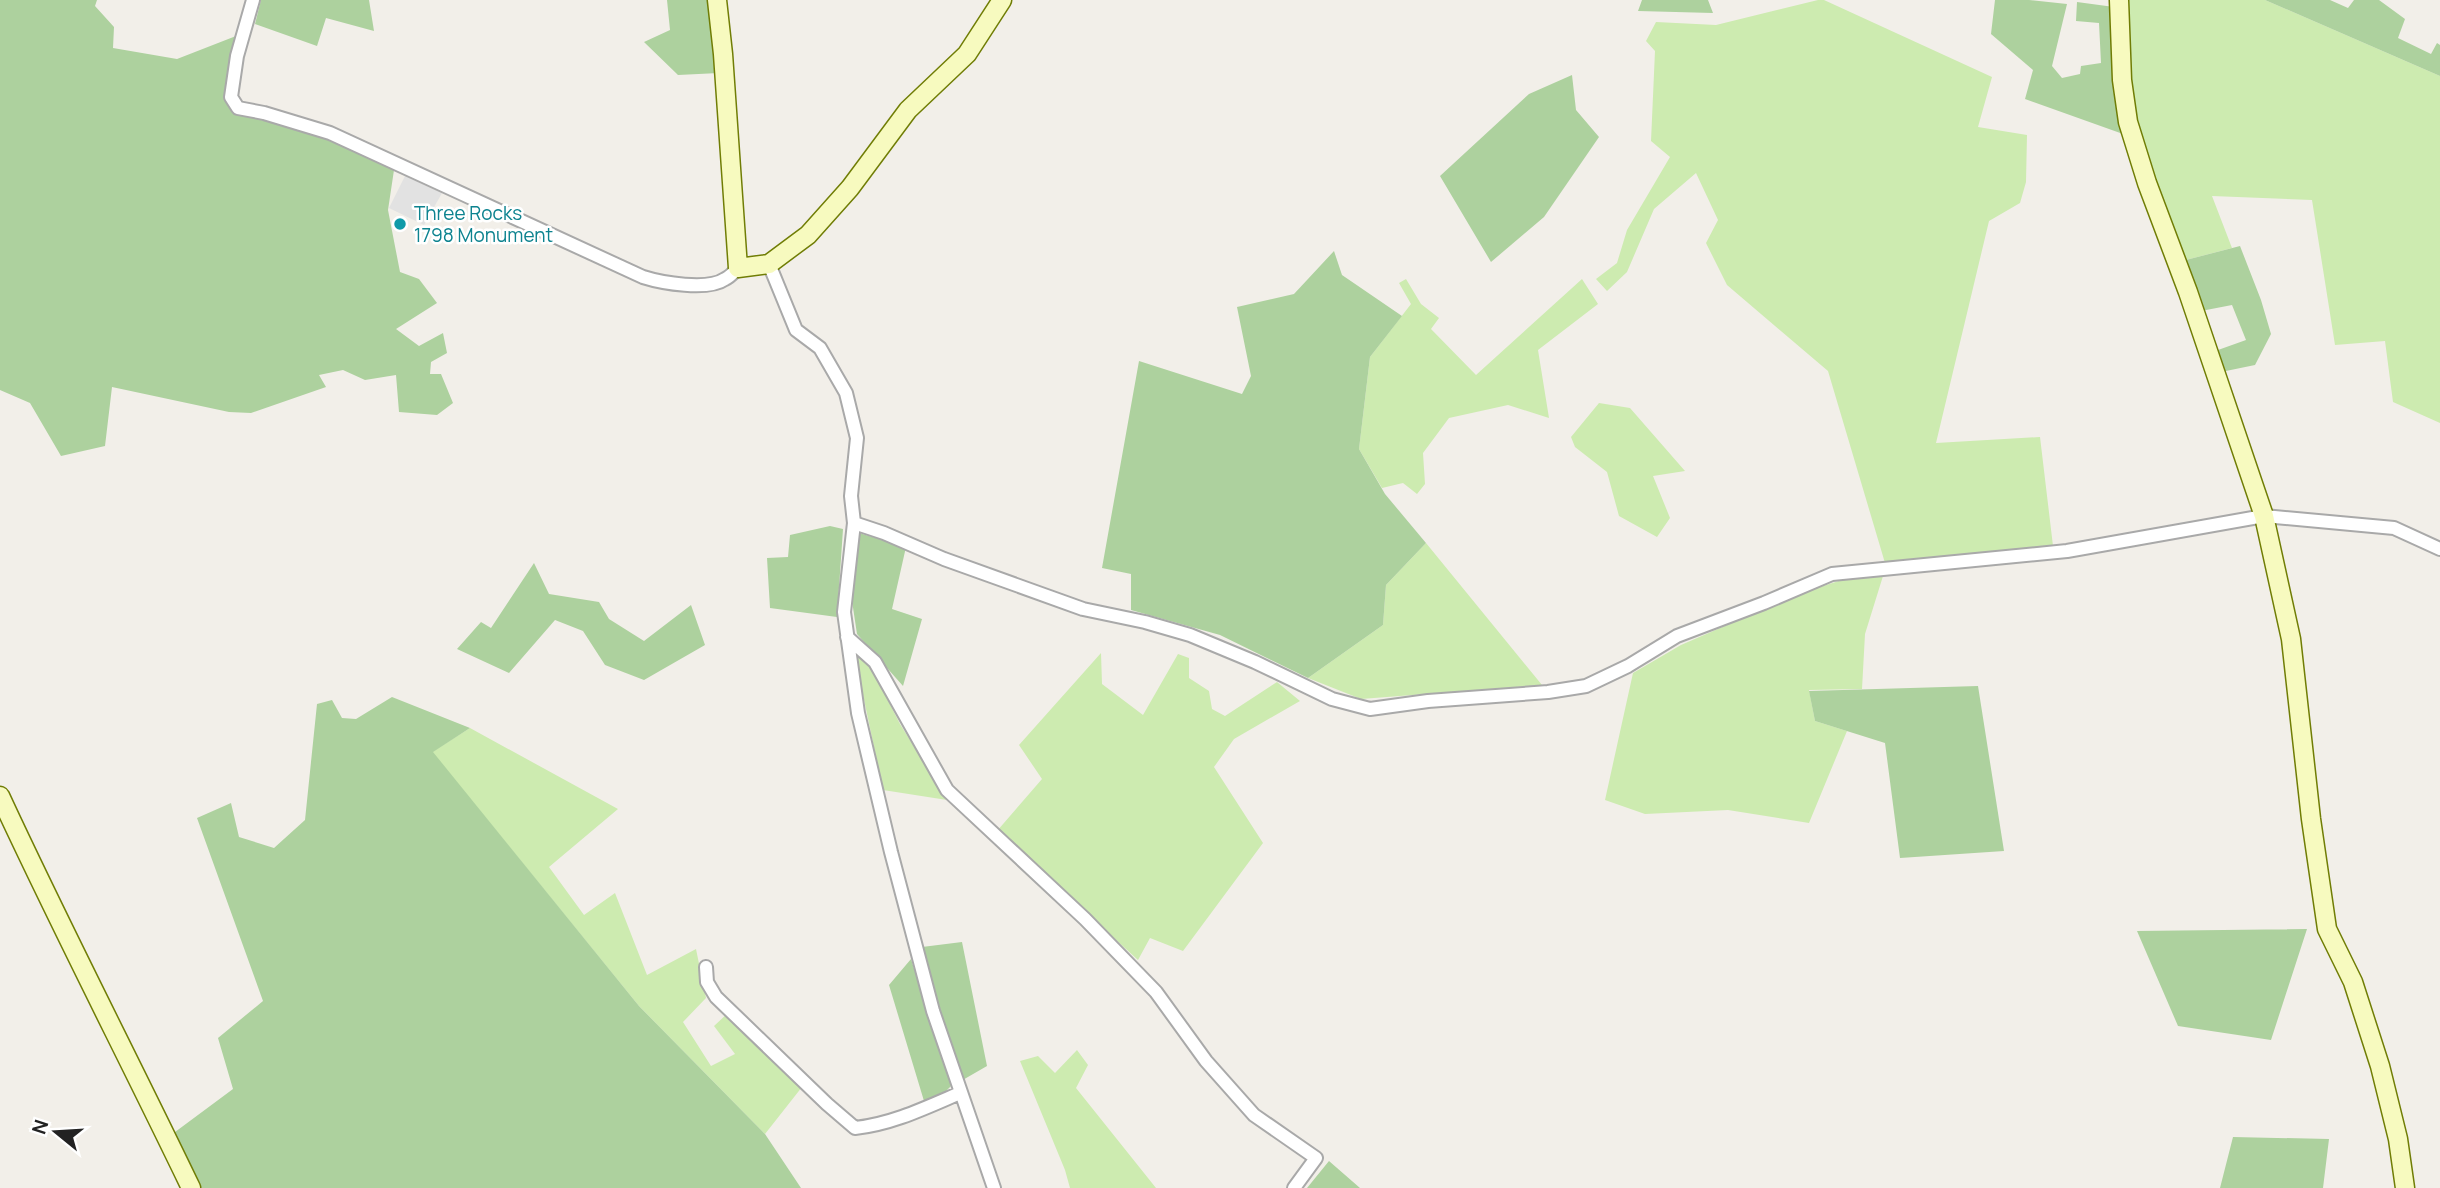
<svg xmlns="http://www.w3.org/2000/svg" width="2440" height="1188" font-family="Manrope,sans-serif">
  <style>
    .grass { fill: #cdebb0 }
    .forest { fill: #add19e }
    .parking { fill: #e2e2e2 }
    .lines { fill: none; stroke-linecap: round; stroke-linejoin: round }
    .street-casing { stroke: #a9a9a9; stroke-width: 16 }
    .secondary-casing { stroke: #707d05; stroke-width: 21 }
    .street { stroke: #fff; stroke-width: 12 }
    .secondary { stroke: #f7fabf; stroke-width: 18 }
    .culture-dot { fill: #0f9aa8; stroke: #fff; stroke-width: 2.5 }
    .labels { text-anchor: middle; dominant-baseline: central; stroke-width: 5; stroke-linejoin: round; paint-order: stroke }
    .culture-label { font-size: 19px; fill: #0d838f; stroke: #fff; text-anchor: start }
  </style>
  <rect width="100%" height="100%" fill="#f2efe9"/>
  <!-- grass -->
  <path class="grass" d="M1818 0H1824L1992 77 1978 127 2027 135 2026 182 2020 203 1989 221 1936 443 2040 437 2053 546 1985 557 1885 563 1828 371 1727 285 1706 243 1718 220 1696 173 1654 209 1627 272 1607 291 1596 279 1617 263 1627 230 1670 157 1651 141 1655 51 1646 41 1656 22 1716 25Z
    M2129 0H2265L2440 76V423L2393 402 2385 341 2335 345 2312 200 2212 196 2232 248 2182 261 2152 180 2130 103 2127 45Z
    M1406 279 1421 304 1439 318 1431 329 1476 375 1582 279 1598 304 1538 350 1549 418 1508 405 1449 418 1423 453 1425 484 1417 494 1403 483 1382 488 1359 449 1370 357 1411 304 1399 283Z
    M1599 403 1630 408 1685 471 1653 476 1670 518 1657 537 1619 516 1607 472 1575 447 1571 437Z
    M1426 543 1542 685 1361 699 1308 678 1383 625 1386 585Z
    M1883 576 1865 634 1862 689 1809 690 1815 721 1847 731 1809 823 1728 810 1645 814 1605 800 1633 673 1681 645 1801 593 1845 579Z
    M854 652 872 669 900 724 947 800 883 790Z
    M1101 653 1102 684 1143 715 1178 654 1189 658V678L1209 691 1212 709 1225 716 1277 682 1300 701 1234 739 1214 767 1263 843 1183 951 1150 938 1138 960 997 831 1042 779 1019 745Z
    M470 728 618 809 549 867 584 915 615 893 647 975 696 949 706 998 683 1022 711 1066 735 1054 714 1026 728 1013 802 1087 765 1134 639 1006 432 752Z
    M1077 1050 1088 1065 1076 1088 1156 1188H1070L1065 1170 1020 1061 1038 1056 1055 1073Z"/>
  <!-- forest -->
  <path class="forest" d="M0 0H97L95 6 114 27 113 48 177 59 236 36 225 100 232 112 328 138 394 170 388 210 400 272 419 279 437 303 396 329 419 346 443 333 447 353 431 362 430 374H441L453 403 437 415 399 412 396 375 365 380 343 370 319 375 326 387 251 413 229 412 112 387 105 446 61 456 30 403 0 390Z
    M261 0H369L374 31 326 18 317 46 255 24Z
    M667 0H710L719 73 678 75 644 42 670 30Z
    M1642 0H1708L1713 13 1638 11Z
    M1995 0H2029L2067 4 2052 66 2062 78 2080 74 2081 66 2101 63 2099 23 2076 21 2077 2 2114 7 2115 97 2123 134 2025 99 2033 70 1991 34Z
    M2265 0H2330L2348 8 2354 0H2379L2405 19 2398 38 2431 54 2437 43 2440 45V76Z
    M1572 75 1576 110 1599 137 1544 217 1491 262 1440 176 1529 94Z
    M2240 246 2261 300 2271 334 2255 365 2221 372 2218 350 2246 340 2232 305 2201 311 2182 261Z
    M1334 251 1342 275 1402 316 1370 357 1359 449 1385 494 1426 543 1386 585 1383 625 1308 678 1220 635 1131 610V574L1102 568 1139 361 1242 394 1251 376 1237 307 1294 294Z
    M830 526 843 529 837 617 770 608 767 558 788 557 790 535Z
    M859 533 906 547 892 609 922 619 903 686 857 634 852 601Z
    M534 563 549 594 599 602 609 619 644 641 691 605 705 645 644 680 605 665 583 631 555 620 509 673 457 649 481 622 491 628Z
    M1978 686 2004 851 1900 858 1885 743 1815 721 1809 691Z
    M392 697 470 728 433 752 639 1006 765 1134 801 1188H197L171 1135 233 1089 218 1038 263 1001 197 818 231 803 239 837 274 848 305 820 317 704 332 700 342 718 356 719Z
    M2307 929 2271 1040 2178 1026 2137 931Z
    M962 942 987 1066 961 1081 922 947Z
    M911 959 951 1086 939 1098 924 1101 889 985Z
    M2233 1137 2329 1139 2323 1188H2220Z
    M1329 1161 1360 1188H1307Z"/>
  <!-- parking -->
  <path class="parking" d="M405 176 442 193 424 225 389 208Z"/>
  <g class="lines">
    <defs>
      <path id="street" d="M253 0 237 56 231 97 238 108 264 113 330 133 643 277C662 283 708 291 725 279 730 277 734 272 738 268
        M769 264 796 330 820 348 846 393 857 438 851 496 854 523 844 612 858 713 891 852 933 1011 994 1188
        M854 523 884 533 944 559 1083 609 1145 622 1190 635 1255 662 1332 699 1370 709 1428 701 1548 692 1586 686 1628 666 1677 636 1764 603 1832 574 2067 551 2264 516 2394 528 2440 549
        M847 637 875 662 947 790 1085 919 1156 992 1206 1061 1254 1115 1316 1158 1294 1188
        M706 967 707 982 716 997 827 1104 855 1128C892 1124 925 1108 960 1093"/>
      <path id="secondary" d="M717 0 723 54 738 268 769 264 808 235 850 188 908 110 967 54 1002 0
        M2119 0 2122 80 2128 122 2147 183 2188 292 2264 516 2291 639 2311 819 2327 929 2353 982 2380 1066 2398 1139 2405 1188
        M0 796C61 928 128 1057 191 1188"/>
    </defs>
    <!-- street casing -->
    <use href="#street" class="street-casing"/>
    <!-- secondary casing -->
    <use href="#secondary" class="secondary-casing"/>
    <!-- street -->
    <use href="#street" class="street"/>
    <!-- secondary -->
    <use href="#secondary" class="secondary"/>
  </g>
  <!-- markers -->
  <circle class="culture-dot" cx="400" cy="224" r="7"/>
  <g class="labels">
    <!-- culture labels -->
    <g class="culture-label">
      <text x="414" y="213">Three Rocks<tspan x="414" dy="22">1798 Monument</tspan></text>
    </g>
  </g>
  <!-- north arrow -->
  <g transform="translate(56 1132) rotate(288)" stroke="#ffffff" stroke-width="5" paint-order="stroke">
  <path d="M0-5L12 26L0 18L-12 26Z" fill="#222222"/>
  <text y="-10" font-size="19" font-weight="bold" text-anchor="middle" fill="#222222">N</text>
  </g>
</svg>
